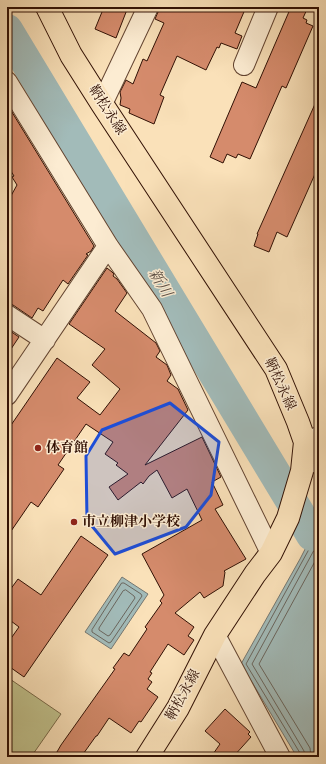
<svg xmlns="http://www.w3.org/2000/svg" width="326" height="764" font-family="'IM FELL DW Pica','Noto Serif JP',serif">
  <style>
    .green { fill: #c1c28d; stroke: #796948 }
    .water { fill: #a2bbb9; stroke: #757771 }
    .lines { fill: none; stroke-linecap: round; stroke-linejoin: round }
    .shore { stroke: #6a665e; stroke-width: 1 }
    .river { stroke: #a2bbb9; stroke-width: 32 }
    .building { fill: #d58b6c; stroke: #311004 }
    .minor-casing { stroke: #634431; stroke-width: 22 }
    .primary-casing { stroke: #311004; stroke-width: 24 }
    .minor { stroke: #fcecd2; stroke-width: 20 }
    .primary { stroke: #fae1b9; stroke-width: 22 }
    .marked { fill: #1d4ed8; fill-opacity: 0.2; stroke: #1d4ed8; stroke-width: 3; stroke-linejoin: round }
    .poi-dot { fill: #8f2418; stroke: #fcecd2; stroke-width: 1.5 }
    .labels { text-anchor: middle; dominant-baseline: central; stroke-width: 3; stroke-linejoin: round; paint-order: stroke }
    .street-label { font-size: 14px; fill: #311004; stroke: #fcecd2 }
    .poi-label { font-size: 14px; font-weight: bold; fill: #311004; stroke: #fcecd2; text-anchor: start }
    .water-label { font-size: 15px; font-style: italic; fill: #594c43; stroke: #fcecd2 }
  </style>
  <rect width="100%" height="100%" fill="#fae1b9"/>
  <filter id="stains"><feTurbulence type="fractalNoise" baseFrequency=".005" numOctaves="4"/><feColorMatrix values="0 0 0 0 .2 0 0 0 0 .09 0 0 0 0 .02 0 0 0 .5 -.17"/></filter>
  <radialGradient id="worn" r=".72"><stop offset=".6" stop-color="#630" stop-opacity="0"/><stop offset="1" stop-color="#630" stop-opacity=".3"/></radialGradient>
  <!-- green -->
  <path class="green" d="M7 677 61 714 31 757H7Z"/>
  <!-- water -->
  <path class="water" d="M319 522V757H297L241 664 300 559Z
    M122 577 148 594 111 649 85 632Z"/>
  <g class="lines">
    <!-- shore -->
    <path class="shore" d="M122 583H124L141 594 142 596 111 642 109 643 92 632V630Z
      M126 590 134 596 135 598 110 635 108 636 99 630V628L123 591Z
      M300 757V753L246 664 319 531
      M305 757 304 751 252 664 319 541
      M311 757 310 748 259 664 319 554"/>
    <!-- river -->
    <path class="river" d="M7 30 312 535"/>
  </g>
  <!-- building -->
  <path class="building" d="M104 7H128L116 38 95 29Z
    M159 7H246L235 33 242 36 237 49 221 43 219 48 217 47 206 70 177 56 160 95 164 97 154 124 129 113 130 109 120 105 121 98 120 92 126 80 133 84 143 59 147 61 164 23 155 19 158 12Z
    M291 7H308L303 18 307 20 306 23 313 26 286 88 282 86 250 159 238 154 236 158 227 154 223 163 210 157 242 82 256 88Z
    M319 95V165L287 237 277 232 269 252 254 246 258 234H257Z
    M7 104 94 246 91 251 86 254 88 255 68 284 63 280 43 311 38 308 32 318 13 305 7 304V203L17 185 12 177 14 176 7 165Z
    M107 268 112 272 114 274 113 276 117 279 127 293 115 311 156 343 160 351 156 357 167 365 171 375 167 381 178 389 188 410 145 465 202 437 221 477 212 482 223 505 215 509 246 559 224 571 225 572 223 586 204 598 200 592 175 613 194 627 188 636 194 640 184 655 168 644 150 672 152 673 148 679 152 682 147 689 158 697 141 722 139 721 131 733 109 718 97 736H96L81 757H54L61 745 115 669 113 668 124 653 129 656 147 629 145 627 162 603 160 601 164 595 142 554 202 520 187 489 172 498 157 470 149 476 143 484 141 482 118 500 109 487 128 474 116 465 118 463 105 454 113 442 86 424 58 465 64 469 38 507 31 502 7 537V431L57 358 90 382 77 398 100 415 120 389 92 365 105 349 69 324Z
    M7 329 19 337 7 355Z
    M81 536 108 555 24 677 7 665V644L19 627 7 618V594L18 579 41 595Z
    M225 709 250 732 248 734 251 737 233 757H211L220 744 205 731Z"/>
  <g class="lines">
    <defs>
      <path id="minor" d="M244 65 268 7
        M7 82 108 246 152 309 271 553
        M102 104 148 7
        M7 315 45 340
        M7 395 108 246
        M319 437 305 442 319 464
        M215 635 280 757"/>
      <path id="primary" d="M47 7 71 55 102 104 276 369 298 422 305 442 302 471 288 518 271 553 255 574 215 635 178 708 147 757"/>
    </defs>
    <!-- minor casing -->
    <use href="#minor" class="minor-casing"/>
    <!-- primary casing -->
    <use href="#primary" class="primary-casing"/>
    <!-- minor -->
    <use href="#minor" class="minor"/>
    <!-- primary -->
    <use href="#primary" class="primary"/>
  </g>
  <!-- marked area -->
  <path class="marked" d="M170 403 219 442 211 495 186 527 115 554 87 520 86 456 102 430Z"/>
  <!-- markers -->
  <g class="poi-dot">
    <circle cx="38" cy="448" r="4"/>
    <circle cx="74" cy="522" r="4"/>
  </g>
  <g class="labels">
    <!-- street labels -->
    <g class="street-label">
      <text transform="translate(107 110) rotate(57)">鞆松永線</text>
      <text transform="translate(280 384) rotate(65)">鞆松永線</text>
      <text transform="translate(183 695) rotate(-61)">鞆松永線</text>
    </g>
    <!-- poi labels -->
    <g class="poi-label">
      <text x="46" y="448">体育館</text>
      <text x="82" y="522">市立柳津小学校</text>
    </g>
    <!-- water labels -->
    <g class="water-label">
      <text transform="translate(160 283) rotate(59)">新川</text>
    </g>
  </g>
  <!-- margin -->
  <rect width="326" height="764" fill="none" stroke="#fae1b9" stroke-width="24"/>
  <rect x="8" y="8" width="310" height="748" fill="none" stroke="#311004" stroke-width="2"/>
  <rect x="12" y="12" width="302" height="740" fill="none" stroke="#311004"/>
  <rect width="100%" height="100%" filter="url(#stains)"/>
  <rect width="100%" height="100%" fill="url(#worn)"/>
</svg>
